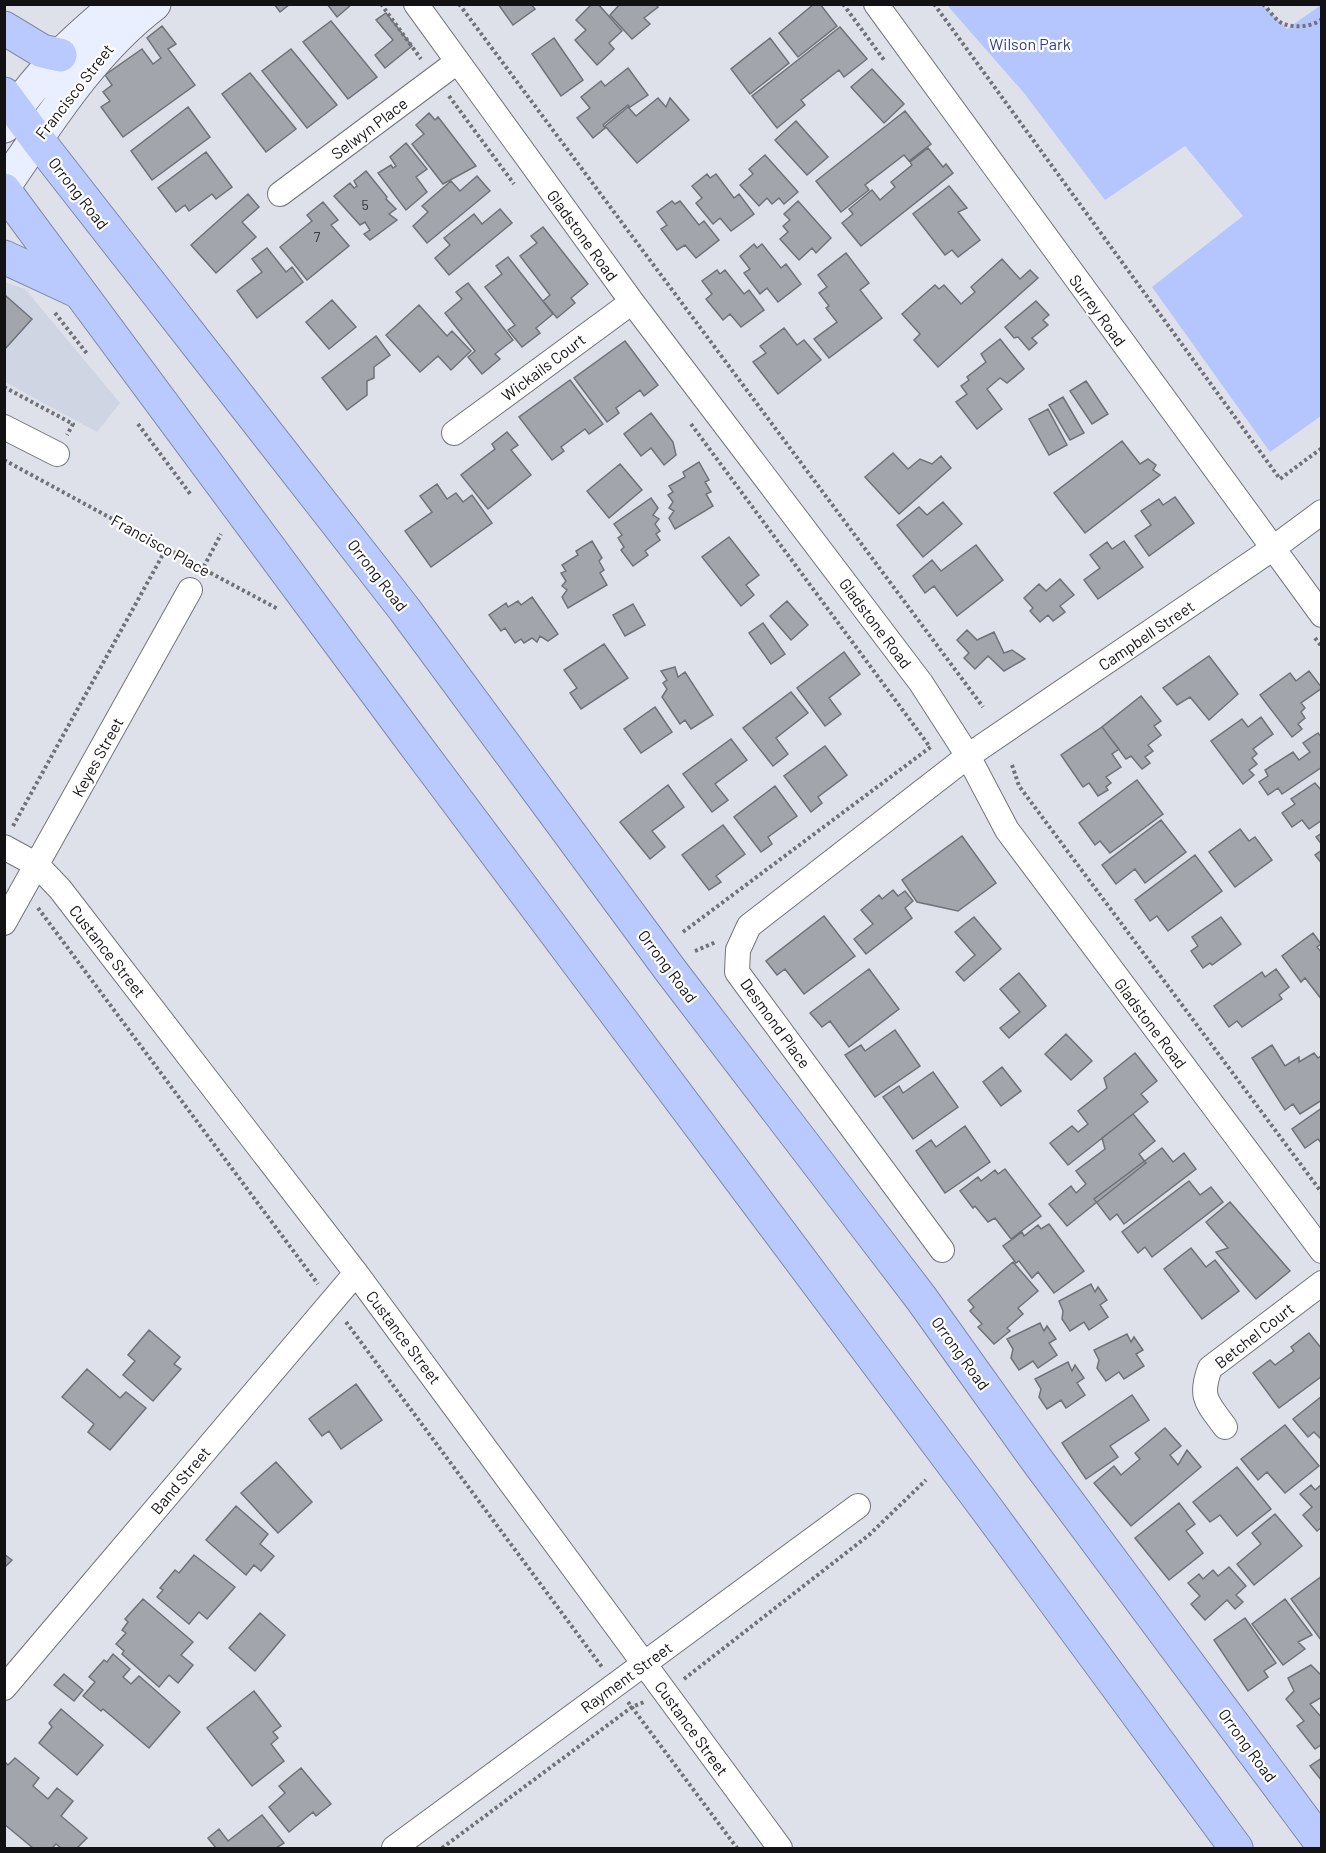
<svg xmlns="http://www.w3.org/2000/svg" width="1326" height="1853" font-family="Barlow,sans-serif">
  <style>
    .built { fill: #d0d5e4 }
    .green { fill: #b5c6fe }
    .building { fill: #a2a5ac; stroke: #6f7279; stroke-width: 1.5 }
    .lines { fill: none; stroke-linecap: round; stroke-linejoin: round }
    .street-casing { stroke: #73757c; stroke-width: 26 }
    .secondary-casing { stroke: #73757c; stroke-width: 35 }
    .highway-casing { stroke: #7f8aac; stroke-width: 35 }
    .path { stroke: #717278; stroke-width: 4; stroke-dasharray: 3 3; stroke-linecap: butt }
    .street { stroke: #fff; stroke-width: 24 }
    .secondary { stroke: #eaefff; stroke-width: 33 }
    .highway { stroke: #bacafe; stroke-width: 33 }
    .labels { text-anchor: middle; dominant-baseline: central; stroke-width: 4.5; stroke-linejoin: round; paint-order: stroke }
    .number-label { font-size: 14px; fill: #36373b }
    .park-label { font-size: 16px; fill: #303f90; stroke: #fff }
    .street-label { font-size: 16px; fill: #121215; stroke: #fff }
  </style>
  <rect width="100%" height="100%" fill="#dee1e9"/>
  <!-- built -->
  <path class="built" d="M4 282 25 289 120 403 97 432 5 382Z"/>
  <!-- green -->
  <path class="green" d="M947 5H1263L1287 29 1321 5V416L1270 452 1152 287 1243 216 1185 146 1105 200 1024 93Z"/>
  <!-- building -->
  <path class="building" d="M274 4H290L280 12Z
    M327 4H352L337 17Z
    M498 4H531L535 9 513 25Z
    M592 4H598L622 31 609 43 614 49 597 65 575 40 586 30 576 20Z
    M620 4H656L658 7 644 18 650 24 632 39 610 15Z
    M814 4H820L837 26 798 57 779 33Z
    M386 13 412 46 385 68 375 55 393 40 376 20Z
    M331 21 377 77 348 99 303 42Z
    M162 26 176 44 168 49 195 85 123 137 101 107 110 101 103 92 112 85 105 75 142 49 153 64 161 58 147 38Z
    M840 27 867 59 844 77 839 70 801 100 805 105 777 128 752 96Z
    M554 38 583 80 561 96 532 54Z
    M770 38 789 63 750 94 731 69Z
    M291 49 337 105 307 128 262 71Z
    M628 68 648 95 630 107 628 105 603 125 605 128 593 138 577 118 590 108 581 97 601 81 605 86Z
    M872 69 904 104 884 123 851 87Z
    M250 73 296 129 266 152 222 94Z
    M658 98 666 107 670 98 689 120 637 163 605 126 628 107 636 116Z
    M188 107 210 137 152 180 131 151Z
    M905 111 931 144 909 161 904 155 865 185 869 190 841 212 816 181Z
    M429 113 435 120 438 117 476 166 443 184 412 144 424 134 416 125Z
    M796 121 828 157 807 175 775 140Z
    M406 143 427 169 416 177 427 192 406 210 378 173 391 165 393 168 396 166 390 157Z
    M928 148 943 167 946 164 953 173 861 246 842 223 853 214 849 209 872 190 880 200 895 187 891 182 912 165 910 162Z
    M206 152 232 187 216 199 212 194 189 211 185 205 176 212 158 188Z
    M765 155 798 192 784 204 779 198 772 204 767 198 759 206 740 185 753 174 749 169Z
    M366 171 387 197 386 199 396 209 389 214 397 220 370 240 364 234 370 230 365 222 360 225 334 196 350 183 354 188 357 186 354 181Z
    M707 174 710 178 716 174 734 198 739 194 754 214 731 231 720 218 713 224 696 203 702 198 692 186Z
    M477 176 490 191 427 243 413 226 428 212 422 206 451 181 460 191Z
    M949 186 967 208 958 212 980 240 958 257 952 250 945 255 913 214Z
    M248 194 259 207 242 222 256 237 216 273 191 245Z
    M672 201 675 204 680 201 699 225 704 221 719 240 696 258 685 245 677 250 661 229 667 225 657 212Z
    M798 201 831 238 816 253 812 248 799 260 780 239 788 232 783 226 790 220 784 214Z
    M323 202 338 220 331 225 349 246 307 280 280 247 312 221 307 215Z
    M500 209 512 223 449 275 435 258 450 245 444 238 474 214 482 224Z
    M543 227 588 284 571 298 575 303 557 318 543 301 550 295 520 256 537 243 531 236Z
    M754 244 757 248 762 244 781 268 786 264 801 284 778 302 767 288 760 294 744 273 750 269 740 256Z
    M267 248 286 272 292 267 303 282 257 318 237 291 262 272 252 259Z
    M846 253 869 283 860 290 882 318 829 358 814 339 837 322 826 308 829 306 819 293 827 287 818 275Z
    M508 257 553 314 536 328 540 333 522 347 508 330 515 325 485 287 502 274 496 266Z
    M1002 259 1020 279 1030 270 1038 278 938 367 914 340 920 334 902 314 935 285 939 289 944 285 961 304 975 292 971 287Z
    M717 270 720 274 725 270 744 294 749 290 764 310 741 327 730 314 723 320 706 299 712 294 702 281Z
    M468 283 513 340 495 354 500 359 482 374 468 357 475 351 445 313 462 299 456 292Z
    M6 296 32 319 4 350V298Z
    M332 300 356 327 329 349 306 322Z
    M1036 301 1049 315 1043 320 1048 325 1032 338 1037 343 1029 350 1018 337 1014 338 1005 327Z
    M419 305 447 336 452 331 471 351 451 370 438 356 420 372 386 335Z
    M784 328 797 345 804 340 821 360 778 394 753 362 766 353 760 346Z
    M376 336 390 355 374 367V378L367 381V395L347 410 322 378Z
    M1000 339 1024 369 1007 383 1000 378 987 389 1002 409 977 429 956 402 967 394 961 386 969 380 967 377 986 362 981 354Z
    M625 341 658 385 644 396 640 390 616 408 619 413 607 422 574 378Z
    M570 380 603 424 589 434 585 429 561 447 564 451 552 460 519 417Z
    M1086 381 1108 414 1092 424 1070 391Z
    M1063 397 1084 433 1070 440 1049 405Z
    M1048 409 1067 445 1049 455 1029 419Z
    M651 413 673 442 676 455 664 465 651 448 641 456 624 434Z
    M507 432 518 445 511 450 531 475 488 509 461 475 495 449 492 444Z
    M1122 441 1140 464 1148 459 1156 465 1153 470 1160 475 1085 533 1054 493Z
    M893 453 908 469 920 459 932 464 941 456 951 468 899 514 865 477Z
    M699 462 709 480 705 482 711 492 706 494 713 506 675 529 669 518 674 511 669 508 673 502 668 495 673 492 669 486 685 477 683 472Z
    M620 464 642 490 609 518 587 491Z
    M437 484 447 499 456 493 463 502 472 495 492 523 431 567 405 531 432 512 420 496Z
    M1175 497 1194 523 1149 556 1135 536 1151 525 1141 511 1159 499 1163 505Z
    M651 498 658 508 653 515 659 519 655 524 660 531 656 534 660 540 645 551 648 555 633 566 621 550 624 547 618 538 622 535 614 524Z
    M943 502 962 524 923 557 897 525 919 507 927 515Z
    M729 537 759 575 746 585 754 595 741 606 702 557Z
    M592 541 602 558 599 561 604 570 600 573 607 585 568 608 562 597 567 590 562 586 566 581 561 573 566 571 562 565 578 555 576 551Z
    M1124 541 1143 567 1098 599 1084 580 1100 568 1090 555 1107 542 1112 549Z
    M976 545 1003 580 957 616 934 586 925 593 913 576 932 560 941 571Z
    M1060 579 1074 595 1060 606 1065 612 1053 621 1048 615 1040 622 1030 611 1033 608 1024 598 1039 584 1046 591Z
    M532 597 558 634 548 641 540 636 537 642 532 638 524 643 521 639 515 643 505 628 501 631 489 615 506 603 508 607 518 601 521 605Z
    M787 601 808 625 791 640 770 616Z
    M633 604 645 625 625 636 613 615Z
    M763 623 785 654 771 664 749 633Z
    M967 630 977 640 994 632 1004 653 1012 650 1025 659 1004 671 988 656 975 669 964 658 969 653 957 640Z
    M604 644 628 678 581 709 570 693 577 688 564 670Z
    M844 652 860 674 829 698 841 714 825 726 797 688Z
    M1209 656 1238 694 1209 720 1190 697 1177 705 1163 688Z
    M675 667 678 677 685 672 713 715 691 729 685 720 680 724 662 697 667 689 663 683 667 680 661 671Z
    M1309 671 1322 688 1301 703 1305 708 1301 712 1305 718 1298 724 1302 729 1292 737 1260 695 1290 673 1296 681Z
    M791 692 808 713 776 738 788 754 773 766 743 728Z
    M1141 696 1161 721 1154 726 1161 735 1148 745 1153 751 1145 757 1150 763 1142 769 1131 756 1126 759 1102 727Z
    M655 707 672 732 641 753 624 729Z
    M1261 717 1273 734 1253 749 1257 754 1252 758 1257 764 1249 770 1254 775 1243 784 1211 741 1242 719 1248 727Z
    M1102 727 1119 749 1112 754 1121 767 1106 777 1111 783 1106 787 1108 790 1098 796 1089 783 1083 787 1061 755Z
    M1318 733 1322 738V767L1282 794 1278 788 1268 795 1259 782 1268 776 1265 770 1293 752 1299 760 1310 752 1303 743Z
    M731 739 747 760 715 784 728 800 712 812 683 774Z
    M825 746 847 775 818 797 822 803 811 812 784 776Z
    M1137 780 1163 814 1110 853 1100 841 1095 845 1079 823Z
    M1315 783 1322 791V820L1309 829 1302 820 1292 827 1282 813 1295 804 1291 799Z
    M668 785 684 807 652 831 665 847 650 859 620 822Z
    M775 786 797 816 768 837 772 844 761 852 734 817Z
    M1161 820 1186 852 1145 883 1135 869 1116 884 1102 865Z
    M723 825 745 854 716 876 721 882 709 890 682 855Z
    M1240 829 1249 841 1255 837 1272 860 1235 887 1209 852Z
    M1322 833V845L1316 837Z
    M962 836 996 883 958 911 917 902 902 880Z
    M1322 850V864L1315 855Z
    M1195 855 1222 891 1168 931 1157 916 1150 921 1135 900Z
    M893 890 898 896 905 891 913 901 905 908 912 918 866 954 854 939 873 924 861 910 879 895 882 899Z
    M824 916 855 956 804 994 785 969 777 975 766 961Z
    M974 917 1001 949 964 981 956 972 975 955 955 932Z
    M1221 917 1241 944 1212 965 1210 963 1203 968 1191 951 1198 946 1192 937Z
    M1313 933 1321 944 1317 947 1322 953V1000L1305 978 1301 982 1282 956Z
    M869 969 899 1009 849 1047 830 1021 822 1027 810 1013Z
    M1276 969 1289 987 1279 995 1282 999 1242 1027 1237 1021 1229 1027 1214 1006 1262 972 1265 977Z
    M1019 973 1046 1006 1009 1038 1000 1028 1020 1012 1000 989Z
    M895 1030 920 1066 875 1097 845 1055 861 1045 865 1051Z
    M1066 1034 1092 1061 1071 1080 1045 1054Z
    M1272 1045 1285 1066 1299 1057V1062L1314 1053 1318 1058 1322 1055V1100L1300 1114 1293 1104 1285 1110 1252 1058Z
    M1135 1053 1157 1081 1141 1094 1148 1102 1068 1165 1050 1143 1072 1126 1078 1132 1088 1124 1078 1111 1107 1088 1104 1078Z
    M1002 1067 1021 1091 1001 1106 983 1082Z
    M933 1072 958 1107 913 1139 883 1097 899 1086 903 1093Z
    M1322 1108V1144L1318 1139 1305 1148 1292 1129Z
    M1133 1114 1155 1141 1139 1154 1146 1163 1067 1226 1049 1204 1071 1186 1076 1193 1086 1184 1076 1171 1105 1149 1102 1138Z
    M965 1126 990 1162 945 1193 916 1151 931 1140 936 1147Z
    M1162 1148 1173 1162 1184 1153 1196 1169 1124 1224 1117 1214 1110 1220 1094 1199Z
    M1005 1169 1041 1216 1011 1239 995 1218 988 1222 975 1206 973 1208 960 1191 978 1177 981 1181 995 1170 998 1174Z
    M1189 1181 1200 1195 1211 1187 1223 1202 1152 1257 1145 1247 1138 1253 1122 1232Z
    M1230 1202 1290 1271 1256 1299 1216 1252 1228 1248 1206 1222Z
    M1049 1224 1084 1271 1054 1293 1038 1272 1032 1278 1019 1261 1016 1263 1003 1246 1022 1232 1024 1236 1038 1225 1041 1229Z
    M1191 1248 1206 1267 1215 1260 1239 1291 1202 1319 1164 1269Z
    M1013 1262 1038 1291 1018 1308 1023 1314 1007 1328 1010 1331 994 1344 978 1327 982 1324 970 1311 974 1307 968 1300Z
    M1091 1284 1095 1292 1098 1287 1107 1300 1100 1305 1108 1317 1089 1330 1084 1322 1070 1331 1062 1319 1063 1311 1059 1301Z
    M1040 1323 1044 1331 1047 1326 1056 1339 1049 1343 1057 1355 1038 1368 1033 1361 1019 1370 1011 1358 1013 1349 1007 1339Z
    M149 1330 180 1357 174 1364 181 1369 153 1401 123 1375 135 1361 128 1355Z
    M1309 1333 1322 1349V1376L1279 1408 1253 1373 1270 1360 1275 1365 1294 1351 1291 1347Z
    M1127 1334 1131 1342 1134 1337 1143 1350 1136 1354 1144 1366 1124 1379 1119 1372 1106 1381 1097 1368 1099 1360 1094 1350Z
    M1068 1362 1072 1371 1075 1365 1084 1378 1077 1383 1085 1395 1066 1408 1061 1400 1047 1409 1039 1397 1041 1389 1035 1379Z
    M87 1369 120 1398 126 1392 146 1408 110 1450 88 1432 94 1424 62 1397Z
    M356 1384 382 1420 341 1449 329 1431 322 1436 309 1419Z
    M1132 1395 1149 1420 1110 1446 1118 1457 1086 1479 1062 1443Z
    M1322 1396V1440L1314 1432 1308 1437 1293 1419Z
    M1285 1425 1319 1466 1285 1493 1267 1472 1258 1480 1241 1459Z
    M1165 1428 1181 1446 1170 1455 1178 1465 1187 1450 1201 1467 1131 1526 1094 1483 1114 1466 1121 1475 1140 1459 1135 1453Z
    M276 1462 312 1502 278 1533 241 1493Z
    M1237 1467 1271 1509 1237 1536 1220 1515 1210 1522 1193 1502Z
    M1322 1484V1527L1317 1531 1303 1515 1312 1507 1300 1494 1311 1485 1315 1490Z
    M1179 1503 1195 1524 1186 1531 1203 1553 1169 1580 1135 1538Z
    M236 1506 268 1534 260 1544 274 1556 261 1571 254 1565 246 1575 206 1540Z
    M1275 1514 1302 1546 1254 1585 1237 1564 1261 1544 1252 1533Z
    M4 1554 12 1560 4 1568Z
    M194 1555 235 1587 207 1619 199 1612 189 1624 157 1597 163 1590 160 1588 175 1570 179 1573Z
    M1229 1567 1246 1586 1236 1595 1243 1602 1235 1609 1227 1600 1205 1620 1191 1604 1200 1596 1188 1583 1199 1574 1203 1579 1213 1570 1218 1576Z
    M1322 1576V1640H1321L1291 1599Z
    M143 1599 193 1642 181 1655 193 1665 178 1683 169 1675 159 1687 122 1654 124 1651 116 1644 126 1633 122 1630 128 1622 125 1619Z
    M1285 1599 1312 1635 1298 1642 1305 1649 1283 1665 1252 1624Z
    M260 1613 285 1635 255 1671 229 1648Z
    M1245 1618 1276 1663 1264 1671 1268 1677 1248 1691 1214 1640Z
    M113 1654 130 1669 123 1677 131 1684 139 1676 180 1712 149 1748 103 1709 101 1711 83 1696 95 1682 89 1677 104 1660 107 1662Z
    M1311 1665 1322 1676V1697L1310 1704 1322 1718V1744L1315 1749 1297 1726 1304 1721 1286 1699 1294 1691 1288 1678Z
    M64 1674 83 1690 74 1701 54 1685Z
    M254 1691 281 1726 273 1732 278 1738 271 1744 284 1761 252 1786 207 1728Z
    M61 1709 103 1745 77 1775 39 1743 52 1727 49 1723Z
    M15 1758 39 1778 33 1786 48 1799 57 1788 73 1801 61 1816 87 1838 77 1848H61L56 1844 52 1848H33L4 1824V1761L8 1765Z
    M1322 1758V1781L1310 1766Z
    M301 1768 331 1804 316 1816 313 1812 289 1832 269 1807 285 1793 279 1786Z
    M262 1815 284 1843 276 1848H216L208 1838 219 1829 228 1841Z"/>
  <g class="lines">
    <defs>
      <path id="street" d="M416 4 632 302 921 683 968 756 1007 830 1322 1251
        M876 4 1322 615
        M280 194 457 62
        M4 427 57 454
        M454 433 632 302
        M4 847 37 865 60 889 356 1273 780 1848
        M4 923 190 590
        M942 1250 737 972 738 950 749 926 968 756 1272 549 1322 512
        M1225 1427C1207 1402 1199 1398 1210 1368L1322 1283
        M4 1688 356 1273
        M394 1848 858 1506"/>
      <path id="secondary" d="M4 126C38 74 71 43 118 4
        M4 186C48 122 92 51 154 4"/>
      <path id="highway" d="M4 28 42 51 60 55
        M4 94 37 139 405 610 671 971 921 1298 1036 1459 1322 1844
        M4 190 413 742 986 1508 1236 1848
        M4 257 77 291"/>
    </defs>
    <!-- street casing -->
    <use href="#street" class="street-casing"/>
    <!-- secondary casing -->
    <use href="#secondary" class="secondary-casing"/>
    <!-- highway casing -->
    <use href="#highway" class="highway-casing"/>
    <!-- path -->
    <path class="path" d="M381 4 421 59
      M459 4 983 707
      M843 4 884 60
      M934 4 1280 479 1322 448
      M1263 4C1269 10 1277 22 1284 24 1296 28 1312 27 1322 19
      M449 96 514 184
      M55 313 88 355
      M4 387 73 424 67 435
      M138 424 191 495
      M691 424 930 747
      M4 460 199 566
      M205 570 278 609
      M201 572 221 534
      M1315 638 1322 647
      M1012 765 1019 786 1322 1193
      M13 826 166 549
      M38 908 318 1284
      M683 932 932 746
      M695 951 716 942
      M346 1322 602 1667
      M684 1679 869 1535 926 1480
      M628 1702 737 1848
      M442 1848 632 1707 644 1702"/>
    <!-- street -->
    <use href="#street" class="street"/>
    <!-- secondary -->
    <use href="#secondary" class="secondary"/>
    <!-- highway -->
    <use href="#highway" class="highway"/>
  </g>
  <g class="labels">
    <!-- number labels -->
    <g class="number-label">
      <text x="365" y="204">5</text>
      <text x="317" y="236">7</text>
    </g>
    <!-- park labels -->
    <g class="park-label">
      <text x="1030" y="43">Wilson Park</text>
    </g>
    <!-- street labels -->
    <g class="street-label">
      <text transform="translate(74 91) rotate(-52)">Francisco Street</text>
      <text transform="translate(369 128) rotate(-37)">Selwyn Place</text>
      <text transform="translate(79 193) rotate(52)">Orrong Road</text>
      <text transform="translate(583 235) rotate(54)">Gladstone Road</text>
      <text transform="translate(1098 310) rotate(54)">Surrey Road</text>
      <text transform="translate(543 367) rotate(-37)">Wickails Court</text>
      <text transform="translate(161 545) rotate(29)">Francisco Place</text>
      <text transform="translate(378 575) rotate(52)">Orrong Road</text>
      <text transform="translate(876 623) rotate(53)">Gladstone Road</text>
      <text transform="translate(1146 635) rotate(-34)">Campbell Street</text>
      <text transform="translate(97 757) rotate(-61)">Keyes Street</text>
      <text transform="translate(108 951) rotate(52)">Custance Street</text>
      <text transform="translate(668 966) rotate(53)">Orrong Road</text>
      <text transform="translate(776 1023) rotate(54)">Desmond Place</text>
      <text transform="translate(1151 1023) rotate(53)">Gladstone Road</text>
      <text transform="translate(1254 1335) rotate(-38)">Betchel Court</text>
      <text transform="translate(404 1337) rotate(53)">Custance Street</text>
      <text transform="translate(961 1353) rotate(54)">Orrong Road</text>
      <text transform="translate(180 1480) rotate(-50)">Band Street</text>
      <text transform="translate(626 1677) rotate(-36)">Rayment Street</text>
      <text transform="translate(692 1728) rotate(54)">Custance Street</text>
      <text transform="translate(1248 1745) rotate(54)">Orrong Road</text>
    </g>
  </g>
  <!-- border -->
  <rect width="1326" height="1853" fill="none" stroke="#121215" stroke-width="12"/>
</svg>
